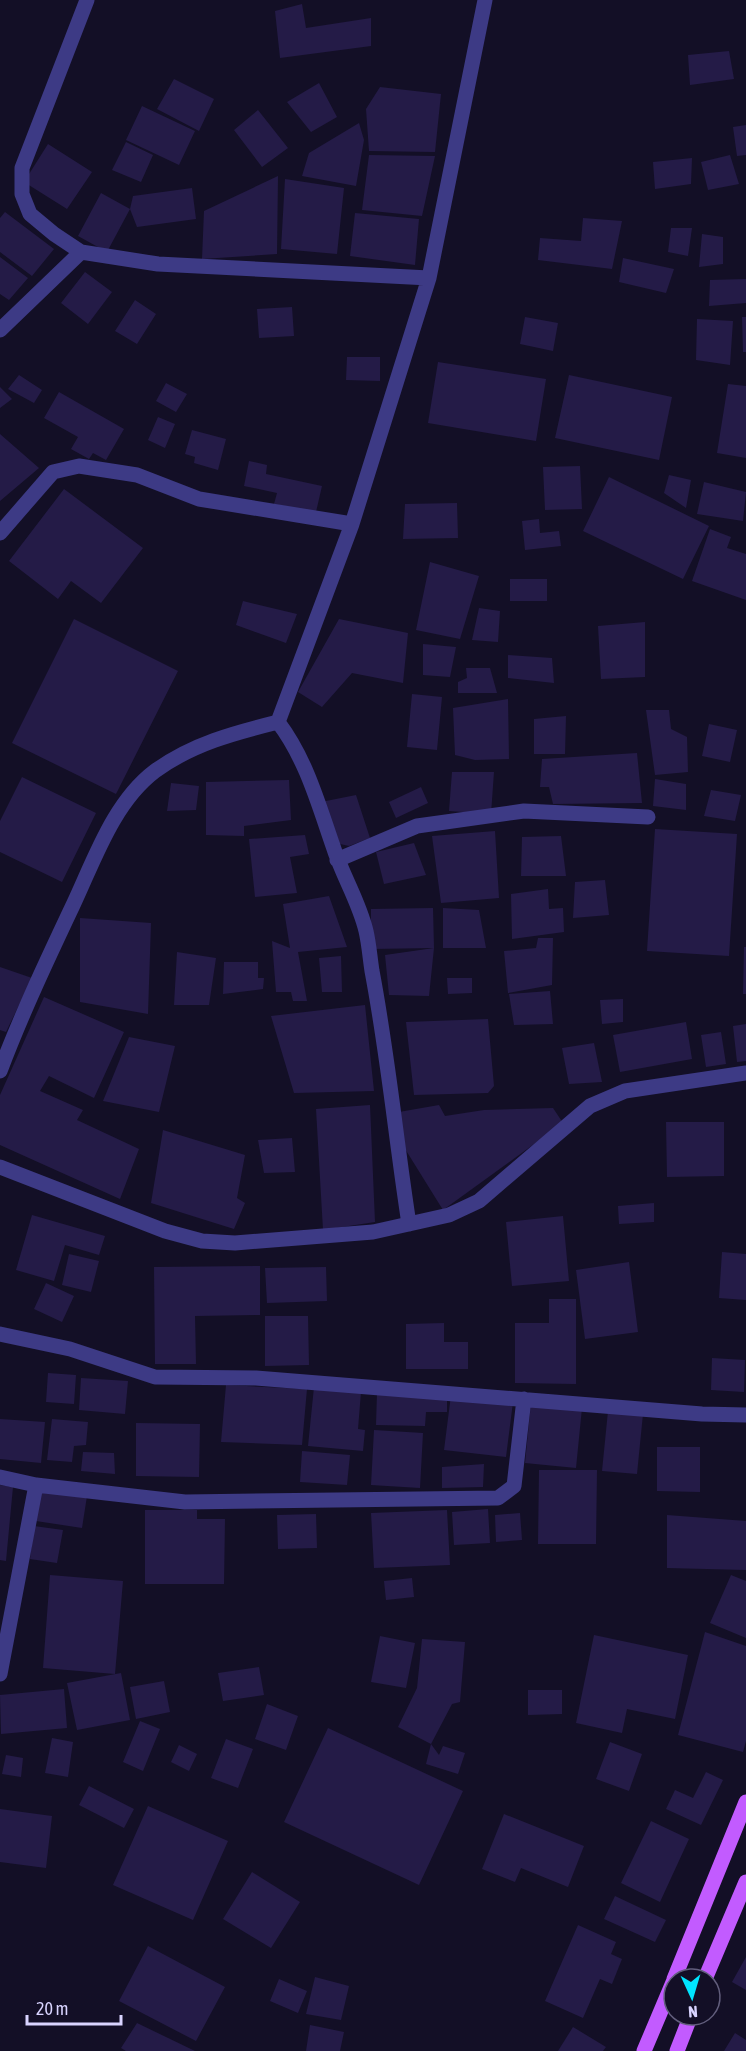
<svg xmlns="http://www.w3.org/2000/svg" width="746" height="2051" font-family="'Asap Condensed',sans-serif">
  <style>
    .building { fill: #241b47 }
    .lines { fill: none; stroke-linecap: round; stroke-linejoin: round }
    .street { stroke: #3d3a85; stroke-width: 15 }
    .primary { stroke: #c25bff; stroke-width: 15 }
  </style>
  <rect width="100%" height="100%" fill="#130f26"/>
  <!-- building -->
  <path class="building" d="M302 4 306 28 371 18V46L280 58 275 11Z
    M729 51 734 79 690 85 688 55Z
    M174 79 214 99 199 131 157 109Z
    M319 83 337 117 311 132 287 102Z
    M380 87 441 94 435 152 369 151 366 109Z
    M142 106 195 131 179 165 126 140Z
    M258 110 288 148 262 167 234 130Z
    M359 123 364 140 356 186 302 176 309 153Z
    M746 125V155L737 156 733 127Z
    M126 142 153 155 141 182 112 170Z
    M48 144 92 172 67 209 24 182Z
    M369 155 435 156 422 216 362 210Z
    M730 155 739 184 708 190 701 162Z
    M692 158 691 184 655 189 653 162Z
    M278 176 277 254 202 259 204 211Z
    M285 179 344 188 337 254 281 249Z
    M192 188 196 219 137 227 130 209 107 252 78 236 101 193 130 209 133 196Z
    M5 212 54 249 32 276 0 252V218Z
    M355 213 419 219 415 265 350 256Z
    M583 218 622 221 612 269 538 260 540 238 581 241Z
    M671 228H692L688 256 668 252Z
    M702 234 723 237V264L699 267Z
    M0 257 28 278 9 300 0 294Z
    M623 258 674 269 666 293 619 282Z
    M85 272 112 292 88 324 61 303Z
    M746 279V303L709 306 710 280Z
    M135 300 156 314 137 344 115 331Z
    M292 307 294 336 259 338 257 309Z
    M525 317 558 323 553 351 520 344Z
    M742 317H746V352H743Z
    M697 319 733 321 730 365 696 360Z
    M347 357H380V381L346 380Z
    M438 362 546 379 536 441 428 423Z
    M19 375 42 390 34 403 8 389Z
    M569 375 672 397 659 460 555 438Z
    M166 383 187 394 176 412 156 401Z
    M728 384 746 386V458L717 453Z
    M0 387 12 399 0 408Z
    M59 392 124 429 106 460 93 453 89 459 71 449 78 437 44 418Z
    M158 417 175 424 165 448 148 440Z
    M192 430 226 439 218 470 194 463 195 457 185 454Z
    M0 434 39 468 0 501Z
    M249 461 267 465 266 474 322 486 316 512 274 504 277 493 244 486Z
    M580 466 582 509 545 510 543 467Z
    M669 475 691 480 686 508 664 493Z
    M609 477 709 526 683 579 583 531Z
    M704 482 746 492 743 521 697 514Z
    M64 489 143 548 101 603 71 581 58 599 9 561Z
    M457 503 458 538 403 539 405 504Z
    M539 519 540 533 559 531 561 546 525 550 522 521Z
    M710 529 731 537 727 548 746 554V600L692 581Z
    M430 562 479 576 460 639 416 630Z
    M510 579H547V601H510Z
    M243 601 297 614 286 643 236 625Z
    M479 608 500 611 498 642 472 640Z
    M74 619 178 671 116 794 12 743Z
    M339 619 408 633 403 683 352 673 322 707 298 692Z
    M645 622V677L601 679 598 626Z
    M423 644 456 647 450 677 423 675Z
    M508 655 552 658 554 683 508 678Z
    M466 668H490L497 693H458V682L467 678Z
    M412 694 442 697 437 750 407 747Z
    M508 699 509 759 475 760 455 755 453 708Z
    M646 710H669L671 729 687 737 688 772 655 775Z
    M566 716 565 754H534V719Z
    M709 724 737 730 730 762 702 756Z
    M637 753 642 803 553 804 549 787H540L542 759Z
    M452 772H494L491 814 449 811Z
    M22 777 96 813 62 882 0 852V821Z
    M655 779 686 784V810L653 806Z
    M289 780 291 820 244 826V836L206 835V782Z
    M171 783 199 786 196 810 167 811Z
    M421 787 428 803 396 818 389 802Z
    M711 790 741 795 735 821 704 816Z
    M356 795 370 838 349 846 336 843 321 802Z
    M655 829 737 834 729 956 647 951Z
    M495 831 499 898 441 903 432 836Z
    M305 835 309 854 290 857 297 893 255 897 249 839Z
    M561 836 566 876H521L522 837Z
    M414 843 426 875 384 884 376 852Z
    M605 880 609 915 573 918 575 882Z
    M548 889 549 909 563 908 564 932 512 939 511 894Z
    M329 896 347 947 298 952 307 1001H293L291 992H276L272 941 290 948 283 904Z
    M433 908 434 948 371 949V909Z
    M443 908 479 910 486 948H443Z
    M80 918 151 923 148 1014 80 1002Z
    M538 938H553L552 985 508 993 504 951 536 948Z
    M744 947H746V994H743Z
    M434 948 429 996 389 995 385 955Z
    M177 952 216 958 209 1005H174Z
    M341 956 342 992H322L319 958Z
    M224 962H258V978H264L263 989 223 994Z
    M0 967 32 978 6 1032 0 1030Z
    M447 978H472V993L448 994Z
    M550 991 553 1024 514 1025 509 994Z
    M44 997 124 1032 94 1098 49 1076 40 1091 83 1110 77 1120 139 1149 120 1199 0 1145V1095Z
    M623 999V1022L602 1024 600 1000Z
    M365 1005 374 1091 294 1093 271 1016Z
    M488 1019 494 1086 488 1093 414 1095 406 1022Z
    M686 1022 692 1059 620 1072 613 1035Z
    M746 1024V1061L737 1062 733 1026Z
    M721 1032 726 1064 706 1067 701 1035Z
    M129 1037 175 1046 159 1112 103 1101Z
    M594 1043 602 1082 569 1084 562 1048Z
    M370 1105 375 1222 323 1230 316 1109Z
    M439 1105 445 1116 484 1110 553 1108 563 1123 443 1210 402 1144 399 1112Z
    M666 1122H724V1176L667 1177Z
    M163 1130 245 1155 237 1198 245 1203 234 1229 151 1203Z
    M292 1138 295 1172 264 1173 258 1140Z
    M654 1203V1222L619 1224 618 1206Z
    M32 1215 105 1236 99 1255 65 1245 54 1281 16 1270Z
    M563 1216 569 1281 512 1286 506 1222Z
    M722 1252 746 1254V1300L719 1298Z
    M69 1254 99 1261 91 1292 62 1285Z
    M629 1262 638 1332 585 1339 576 1270Z
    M260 1266V1315L195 1316 196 1364H155L154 1267Z
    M326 1267 327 1301 267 1303 265 1268Z
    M46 1283 74 1296 62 1322 34 1309Z
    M549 1299H576V1384L515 1383V1323H549Z
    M265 1316H308L309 1365 265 1366Z
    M444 1323V1342H468V1369H406V1324Z
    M712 1358 745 1360 744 1392 711 1390Z
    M48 1373 76 1375 74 1404 46 1402Z
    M81 1378 128 1381 125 1414 79 1410Z
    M226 1385 307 1389 302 1445 221 1442Z
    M314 1387 361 1392 358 1429 365 1430 363 1451 308 1446Z
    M377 1393 447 1396V1412H426L425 1426 376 1425Z
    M451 1395 513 1402 506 1457 444 1450Z
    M531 1403 582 1408 576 1468 525 1463Z
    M608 1411 643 1414 637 1474 602 1471Z
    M0 1419 45 1422 41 1463 0 1459Z
    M52 1419 88 1422 86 1445 74 1446 72 1462 47 1460Z
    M136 1423 200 1424 199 1477 136 1476Z
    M374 1430 423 1433 420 1488 371 1485Z
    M657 1447H700V1492L657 1491Z
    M302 1451 350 1455 347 1485 300 1482Z
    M83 1452 114 1453 115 1474 81 1471Z
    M484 1464 483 1487 442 1488V1467Z
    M539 1470H597L596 1544H538Z
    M0 1485 13 1487 6 1561 0 1560Z
    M41 1489 87 1496 82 1528 36 1521Z
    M488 1509 490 1543 454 1545 452 1512Z
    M145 1510H197V1519H225L224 1584H145Z
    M447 1510 450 1565 374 1568 371 1513Z
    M520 1513 522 1540 496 1542 495 1515Z
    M316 1514 317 1548 278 1549 277 1515Z
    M667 1515 746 1521V1570L667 1568Z
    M34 1526 63 1530 57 1563 30 1559Z
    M50 1575 123 1581 115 1674 43 1668Z
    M731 1575 746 1581V1638L710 1623Z
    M412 1578 414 1597 386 1600 384 1581Z
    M705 1632 746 1646V1741L743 1752 678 1735Z
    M594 1635 688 1655 675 1719 627 1709 622 1733 576 1723Z
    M380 1636 415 1643 406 1688 371 1682Z
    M422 1639 465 1642 460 1702 452 1704 431 1744 398 1727 417 1688Z
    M259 1667 264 1695 223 1701 218 1673Z
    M121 1673 130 1720 77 1730 67 1683Z
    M164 1681 170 1712 136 1719 130 1687Z
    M64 1689 67 1728 1 1734 0 1695Z
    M528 1690H562V1714L528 1715Z
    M267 1704 298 1716 286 1750 255 1739Z
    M140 1721 160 1729 143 1771 123 1762Z
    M328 1728 463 1791 419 1885 284 1822Z
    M52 1738 73 1742 68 1777 45 1773Z
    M226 1739 253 1749 238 1788 211 1778Z
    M610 1742 642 1754 629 1791 596 1779Z
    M431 1744 439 1755 443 1746 465 1753 458 1774 426 1764Z
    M179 1745 197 1754 189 1771 171 1762Z
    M6 1755 23 1758 21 1777 2 1774Z
    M706 1772 723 1780 701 1825 666 1809 675 1790 693 1798Z
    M89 1786 134 1809 124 1828 79 1805Z
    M148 1806 228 1841 193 1920 113 1885Z
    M0 1809 52 1816 46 1868 0 1862Z
    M504 1814 584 1846 568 1887 521 1868 515 1882 482 1869Z
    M651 1821 689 1839 660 1902 621 1883Z
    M252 1872 300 1902 271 1948 223 1919Z
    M615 1896 666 1920 655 1942 604 1919Z
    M578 1925 616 1942 611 1954 622 1959 612 1984 600 1979 583 2018 545 2001Z
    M148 1946 225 1987 196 2041 119 2001Z
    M746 1957V1990L732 1982Z
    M315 1977 349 1986 341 2020 306 2014Z
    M279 1979 307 1991 298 2013 270 2001Z
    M137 2023 195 2051H126L121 2048Z
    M310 2025 344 2032 340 2051H306Z
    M573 2027 606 2047 603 2051H558Z
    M735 2033 746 2040V2051H724Z"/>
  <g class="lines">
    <!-- street -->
    <path class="street" d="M87 0 22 168V194L30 214 54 234 81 252 158 264 429 278
      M0 330 81 252
      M0 533 53 472 79 466 137 475 199 499 352 524
      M278 722C306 759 318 803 333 846 342 875 359 901 366 931 369 944 370 958 372 971 388 1055 396 1140 409 1224
      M337 860 417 826 524 811 648 817
      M0 1071C22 1013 48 958 74 903 95 858 114 802 155 771 192 744 234 733 278 722L352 524 429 278 485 0
      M0 1167 165 1231 202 1241 235 1243 373 1232 449 1215 479 1201 590 1106 625 1091 746 1073
      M0 1334 70 1349 155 1377 256 1378 702 1414 746 1415
      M0 1477 36 1485 185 1502 498 1498 514 1486 524 1399
      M0 1674 36 1485"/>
    <!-- primary -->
    <path class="primary" d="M674 1979 746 1802
      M705 1979 746 1882
      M644 2051 674 1980
      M677 2051 691 2015"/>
  </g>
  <!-- north arrow -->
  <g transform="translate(692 1997) rotate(176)"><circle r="28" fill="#130f26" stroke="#625e7d" stroke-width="1.5"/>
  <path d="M0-4.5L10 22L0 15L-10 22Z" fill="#00e5ff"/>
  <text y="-9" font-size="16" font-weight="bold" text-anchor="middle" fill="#d9d4ff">N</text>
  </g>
  <!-- scale -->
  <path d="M27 2015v9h94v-9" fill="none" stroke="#d9d4ff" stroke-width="3"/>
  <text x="36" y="2015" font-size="18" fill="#d9d4ff" stroke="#130f26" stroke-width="4.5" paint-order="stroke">20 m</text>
</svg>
